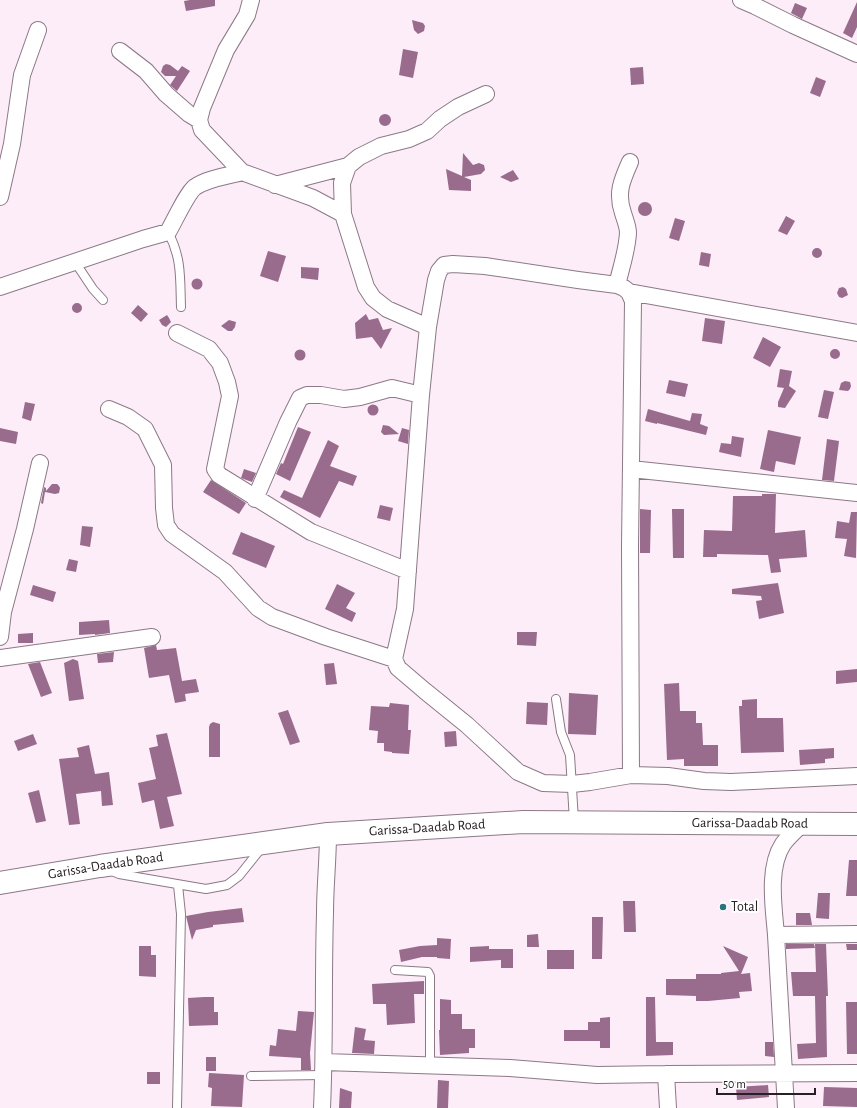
<svg xmlns="http://www.w3.org/2000/svg" width="857" height="1108" font-family="'Alegreya Sans',sans-serif">
  <style>
    .building { fill: #996b8d }
    .lines { fill: none; stroke-linecap: round; stroke-linejoin: round }
    .lane-casing { stroke: #8b7986; stroke-width: 10 }
    .street-casing { stroke: #8b7986; stroke-width: 18 }
    .highway-casing { stroke: #8b7986; stroke-width: 24 }
    .lane { stroke: #fff; stroke-width: 8 }
    .street { stroke: #fff; stroke-width: 16 }
    .highway { stroke: #fff; stroke-width: 22 }
    .poi-dot { fill: #2c737f; stroke: #fff; stroke-width: 1.5 }
    .labels { text-anchor: middle; dominant-baseline: central; stroke-width: 4; stroke-linejoin: round; paint-order: stroke }
    .street-label { font-size: 14px; fill: #272025; stroke: #fff }
    .poi-label { font-size: 14px; fill: #272025; stroke: #fff; text-anchor: start }
  </style>
  <rect width="100%" height="100%" fill="#fdedf8"/>
  <!-- building -->
  <path class="building" d="M190 0H215V6L186 11 184 1Z
    M857 2V27L852 38 843 33Z
    M795 3 807 8 802 19 791 13Z
    M412 20 423 23 425 26 424 31 418 34 414 30Z
    M403 49 418 52 413 78 399 75Z
    M166 64 170 65 178 71 182 66 190 71 177 91 170 85 176 76H165L161 72 163 66Z
    M643 67 644 84 631 85 630 68Z
    M816 77 826 81 820 97 810 93Z
    M379 120a6 6 0 1 1 12 0a6 6 0 1 1-12 0Z
    M463 153 473 165 479 163 484 165 485 170 481 174 464 177 471 180V191L449 190 446 169 462 176Z
    M513 170 519 179 511 182 500 177Z
    M638 209a7 7 0 1 1 14 0a7 7 0 1 1-14 0Z
    M786 216 795 221 787 235 778 231Z
    M675 218 685 221 679 241 669 238Z
    M812 253a5 5 0 1 1 10 0a5 5 0 1 1-10 0Z
    M268 251 286 256 278 282 260 276Z
    M701 252 711 254 709 267 699 265Z
    M301 267 319 268 318 280 301 278Z
    M191.5 284a5.5 5.5 0 1 1 11 0a5.5 5.5 0 1 1-11 0Z
    M843 287 846 289 848 295 842 298 839 297 837 293 839 288Z
    M72 308a5 5 0 1 1 10 0a5 5 0 1 1-10 0Z
    M138 305 148 314 141 322 131 313Z
    M366 314 369 320 378 318 383 330 392 328 381 349 372 337 356 339 355 323Z
    M167 315 169 318 171 322 166 327 162 325 159 320Z
    M705 318 725 321 722 344 702 341Z
    M229 320 236 322 235 327 232 331H228L221 326Z
    M763 337 781 347 770 367 753 358Z
    M830 354a5 5 0 1 1 10 0a5 5 0 1 1-10 0Z
    M294.5 355a5.5 5.5 0 1 1 11 0a5.5 5.5 0 1 1-11 0Z
    M780 369 792 371 789 386 796 391 785 408 778 407V402L784 388 777 387Z
    M669 380 688 384 685 397 666 393Z
    M845 381 850 382 851 386 850 389 848 391 839 390 841 383Z
    M824 390 834 392 828 419 818 417Z
    M25 402 35 404 31 421 22 418Z
    M367.5 410a5.5 5.5 0 1 1 11 0a5.5 5.5 0 1 1-11 0Z
    M648 409 690 421 692 413 702 414 700 424 708 427 706 435 657 423V424L645 421Z
    M383 425 389 426 399 434 384 435 381 432Z
    M298 427 311 432 290 481 276 474 281 463 283 464Z
    M0 428 18 432 16 444 0 441Z
    M402 428 409 430 408 444 398 441Z
    M768 430 801 437 795 465 776 461 774 472 760 469Z
    M732 436 744 438 741 457 719 452 721 443 731 444Z
    M827 439 839 441 834 481 822 480Z
    M328 440 339 446 330 466 357 476 353 486 339 481 320 518 280 497 284 490 302 498Z
    M244 469 256 473 252 482 241 478Z
    M211 480 246 503 239 514 203 492Z
    M52 484H57L59 486 60 488 59 493 55 494 45 492 43 504 41 503 44 487 46 488V491Z
    M762 494H776L775 533 805 530 807 557 779 559 781 572 771 573 768 555 717 554V557H703L704 530 732 531 733 496H762Z
    M380 505 393 508 390 521 377 518Z
    M640 509 651 510 650 553H640Z
    M672 509H684V558H673Z
    M851 512H857L856 558 844 556 847 539 835 538 837 521 849 523Z
    M82 526 93 527 90 547 80 545Z
    M241 532 275 546 266 568 232 554Z
    M69 559 78 561 76 572 66 570Z
    M778 583 784 613 759 619 756 601 762 600 761 596 732 594V589Z
    M337 584 355 593 346 608 356 613 352 622 325 609Z
    M33 585 56 592 53 602 30 595Z
    M109 620 110 633 95 635V634L79 635V622Z
    M517 632H537L536 646 517 645Z
    M33 633V643H18V634Z
    M156 645 157 650 176 648 182 681 196 679 199 692 185 694 186 701 175 703 169 675 149 678 144 648Z
    M114 652 113 662 98 663 97 654Z
    M73 659 78 661 84 699 69 701 64 663Z
    M40 662 52 693 41 697 28 664Z
    M334 663 337 684 326 685 324 664Z
    M857 669V682L836 684V671Z
    M679 683 680 711H696V723H702L703 745H718V766H684V759L667 760 664 684Z
    M569 693 598 695 596 735 568 734Z
    M757 699V718H783L784 752 741 753 739 706H742V700Z
    M527 702 548 703 547 725 526 724Z
    M390 703 409 705 408 730H411L409 754 392 753V752L384 751V743H377L378 731 369 730 371 706 389 707Z
    M288 710 300 742 290 745 278 713Z
    M213 722 220 724V757H209V727L210 724Z
    M456 731 457 746 445 747 444 732Z
    M167 733 182 794 167 797 174 826 160 829 154 800 142 803 138 783 156 779 149 748 158 746 156 735Z
    M33 734 37 744 18 751 14 741Z
    M89 745 95 774 109 772 113 805 102 806 101 791 76 794 80 824 69 825 59 759 79 757 77 748Z
    M834 748V758L825 759V763L800 765 799 750Z
    M39 790 46 821 36 823 28 793Z
    M849 860H857V896H846Z
    M818 893H830L829 919 816 918Z
    M623 901H635L636 932H624Z
    M242 908 244 922 213 925V927L196 930 192 940 186 916 208 912Z
    M796 913H810L812 925H796Z
    M592 917H603L602 959H592Z
    M538 934 539 947H527V935Z
    M437 938 451 939 450 959 437 958V957H422L401 962 399 950 420 946 437 945Z
    M786 944H814L815 948 786 949Z
    M815 944H826L828 996H826L827 1057 798 1059 797 1044 816 1043 815 996H793L791 972H816Z
    M846 944H857V950H847Z
    M139 946H151V955H156V977L139 976Z
    M489 946V949H513V968H501V960L470 962V947Z
    M723 946 748 957 741 974 750 973 752 991 739 992 740 998 708 1001H696V996L666 995V979H696V974H721V973L739 971Z
    M547 950H574V969H547Z
    M424 981V994H414L415 1023 387 1025 386 1004H373L372 984Z
    M204 997H214V1012H218V1025L189 1026 188 998Z
    M646 997H655L656 1042H673V1055L646 1056Z
    M440 999 451 1000V1014H462V1029H475V1048H469V1053L440 1055 439 1030H440Z
    M846 1002H857V1054H847Z
    M298 1011 314 1012 310 1053 311 1070H301V1058L269 1056 270 1045 276 1046 278 1029 296 1031Z
    M610 1017V1048H600V1041H564V1030H588V1022H600V1018Z
    M355 1027 366 1029 364 1040 375 1041 374 1054 352 1053Z
    M765 1042H773L774 1057 765 1056Z
    M206 1057H216V1071H206Z
    M147 1072H160V1084H147Z
    M209 1073 244 1075 242 1107 211 1106 212 1088 208 1087Z
    M438 1080 449 1081 448 1108H437Z
    M768 1085 769 1097 737 1100 736 1087Z
    M824 1087 857 1088V1107L823 1106Z
    M340 1088 352 1092 351 1108H339Z"/>
  <g class="lines">
    <defs>
      <path id="lane" d="M168 232C182 258 180 279 181 307
        M75 262 93 289 103 300
        M556 699 561 732 570 755 574 821
        M112 871 119 874 206 889 227 885 239 876 263 846
        M395 970 428 972 430 976V1065
        M251 1076 323 1075
        M177 1108 181 914 178 885"/>
      <path id="street" d="M741 0 755 6 793 25 857 54
        M120 51 146 71 166 94 189 114 199 120
        M242 172 313 198 343 214 366 287 373 298 387 309 428 327
        M275 185 348 166
        M0 197 12 144 22 75 38 30
        M343 214 342 183 348 166 359 157 381 146 409 139 427 131 440 119 458 107 486 94
        M617 285C621 268 627 251 628 233 628 226 625 220 623 213 616 193 622 180 630 162
        M0 287 143 239 168 232C174 222 187 193 195 187 208 178 228 176 242 172L202 130 199 120 202 108 226 50 247 15 251 0
        M629 292 857 333
        M177 333 209 349 220 363 227 382 230 396 215 469 219 475 311 532 408 571
        M109 409 128 417 145 429 163 465 164 508 166 525 172 534 225 572 258 608 272 617 326 637 394 659
        M631 469 857 493
        M255 499 288 422 300 398 307 395H321L344 399 360 397 392 388 421 395
        M0 637 3 612 25 529 40 463
        M0 658 152 637
        M631 775 630 546 633 301 629 292 624 288 617 285 578 280 485 266 453 264 444 265 439 271 436 280 428 327 421 395 405 609 394 659 398 668 425 691 467 725 518 772 543 783 572 784 590 782 631 775 668 776 704 781 731 782 857 776
        M776 935C774 909 767 868 783 844 788 837 796 830 802 824
        M324 1062 510 1068 597 1075 666 1074 857 1073
        M666 1074 668 1108
        M322 1108C325 1043 323 978 325 913 325 886 328 860 328 834
        M786 1108 776 935 857 934"/>
      <g id="highway">
        <path id="s1" d="M0 883 100 866 328 834 523 822 857 824"/>
      </g>
    </defs>
    <!-- lane casing -->
    <use href="#lane" class="lane-casing"/>
    <!-- street casing -->
    <use href="#street" class="street-casing"/>
    <!-- highway casing -->
    <use href="#highway" class="highway-casing"/>
    <!-- lane -->
    <use href="#lane" class="lane"/>
    <!-- street -->
    <use href="#street" class="street"/>
    <!-- highway -->
    <use href="#highway" class="highway"/>
  </g>
  <!-- markers -->
  <circle class="poi-dot" cx="723" cy="907" r="4"/>
  <g class="labels">
    <!-- street labels -->
    <g class="street-label">
      <text stroke="none"><textPath href="#s1" startOffset="754">Garissa-Daadab Road</textPath></text>
      <text stroke="none"><textPath href="#s1" startOffset="431">Garissa-Daadab Road</textPath></text>
      <text stroke="none"><textPath href="#s1" startOffset="107">Garissa-Daadab Road</textPath></text>
    </g>
    <!-- poi labels -->
    <g class="poi-label">
      <text x="731" y="907">Total</text>
    </g>
  </g>
  <!-- scale -->
  <path d="M717 1088v6h98v-6" fill="none" stroke="#272025" stroke-width="2"/>
  <text x="723" y="1088" font-size="12" fill="#272025" stroke="#ffffff" stroke-width="3" paint-order="stroke">50 m</text>
</svg>
